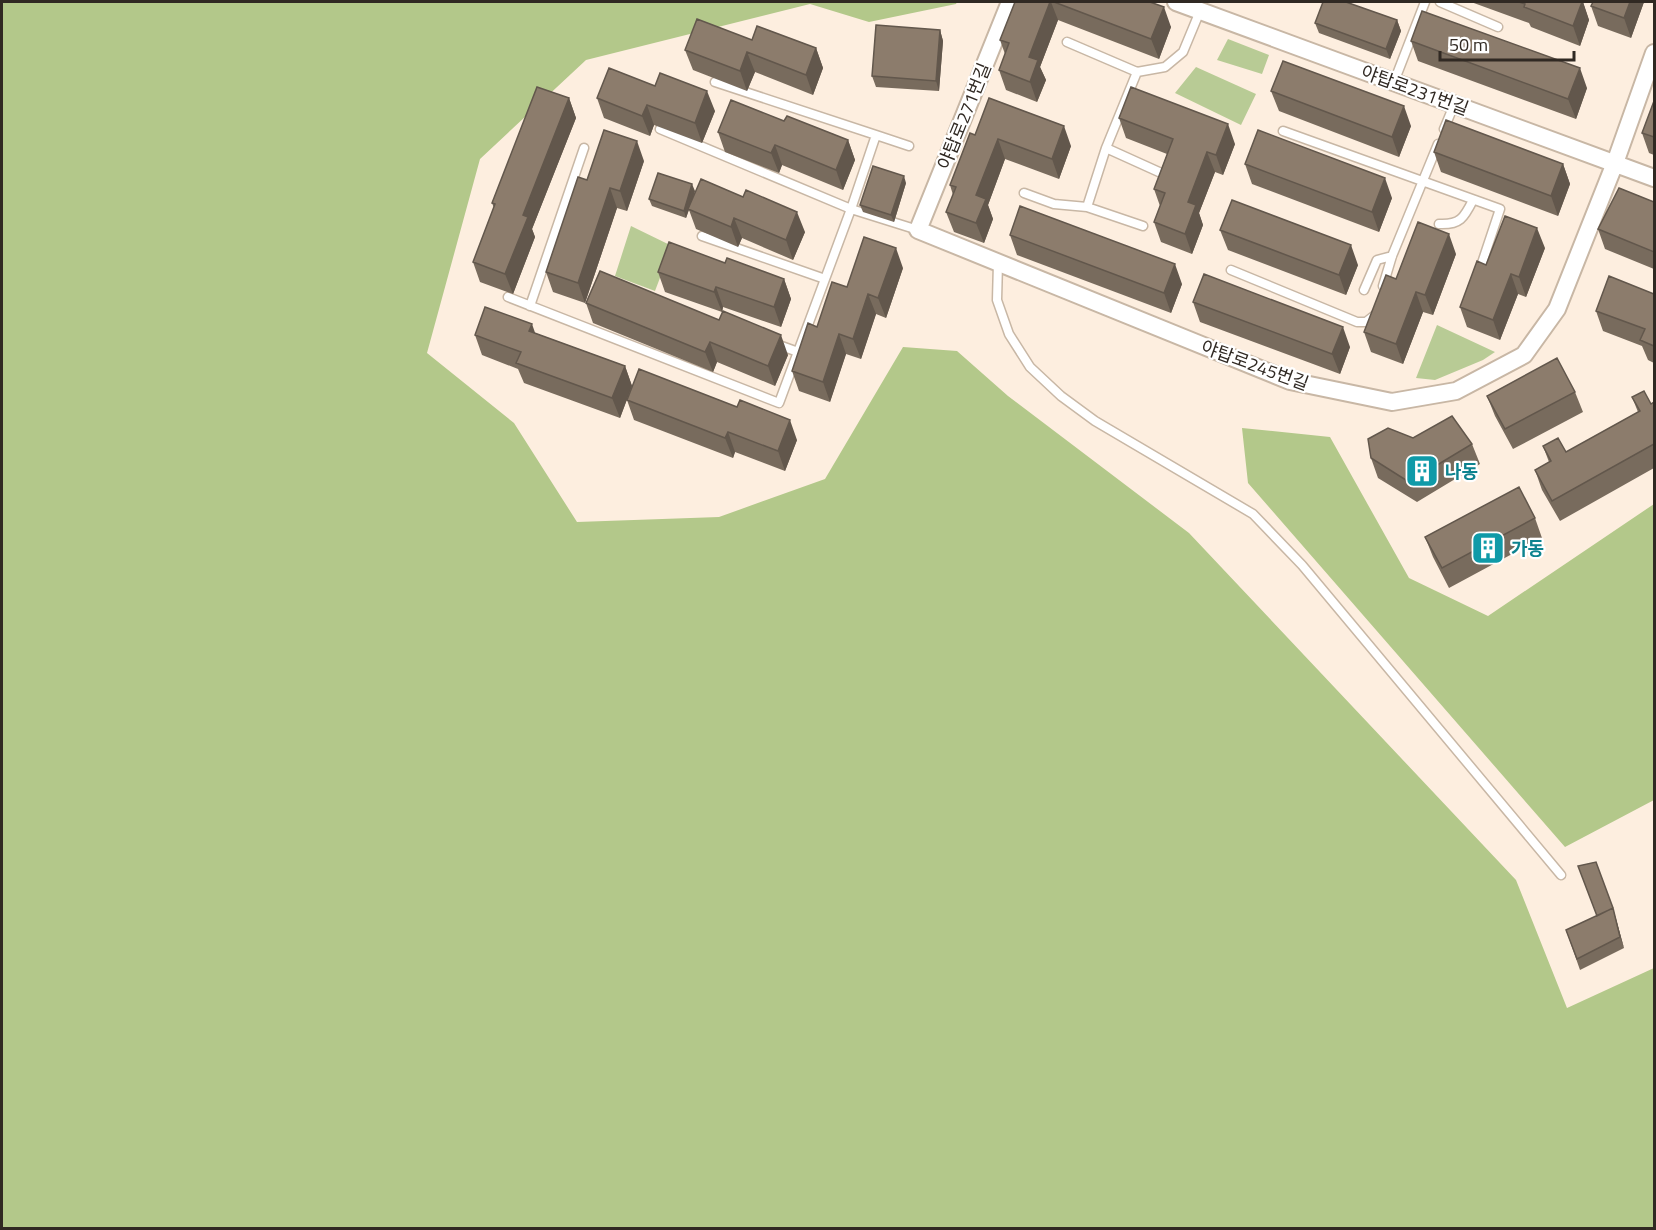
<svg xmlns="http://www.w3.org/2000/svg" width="1656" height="1230" font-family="'Titillium Web','Noto Sans KR',sans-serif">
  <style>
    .green { fill: #b8cb95 }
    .forest { fill: #b3c88a }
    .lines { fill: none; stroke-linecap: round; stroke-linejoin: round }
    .service-casing { stroke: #c8b7a5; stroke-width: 11 }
    .minor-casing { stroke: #c8b7a5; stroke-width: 20 }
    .service { stroke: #fff; stroke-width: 8 }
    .minor { stroke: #fff; stroke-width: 16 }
    .wall { fill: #786b5d }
    .shaded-wall { fill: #62574c }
    .building { fill: #8c7c6c; stroke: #62574c; stroke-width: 1.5 }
    .labels { text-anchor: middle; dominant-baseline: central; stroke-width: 4.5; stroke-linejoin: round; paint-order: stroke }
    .street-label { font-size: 18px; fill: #302923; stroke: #fff }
    .culture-label { font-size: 18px; font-weight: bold; fill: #0d838f; stroke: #fff; text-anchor: start }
  </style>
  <rect width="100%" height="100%" fill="#fdeedf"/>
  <!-- green -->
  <path class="green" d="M1228 39 1269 55 1262 74 1217 60Z
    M1196 67 1256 94 1241 125 1175 93Z
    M631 226 672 246 655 291 615 276Z
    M1437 325 1495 352 1483 360 1435 380 1416 378Z"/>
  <!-- forest -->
  <path class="forest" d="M2 2H957L956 4 869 22 810 4 586 60 480 159 427 353 514 423 577 522 719 517 825 479 903 347 957 351 1008 396 1189 533 1516 880 1567 1008 1654 968V1228H2Z
    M1242 428 1330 437 1409 578 1488 616 1654 504V800L1565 847 1248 483Z"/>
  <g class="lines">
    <defs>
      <path id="service" d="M1440 2 1498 27
        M1067 42 1137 72
        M715 82 876 135 851 209 918 230
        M1394 82 1425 2
        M1444 129 1454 105
        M1283 131 1500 209 1482 263
        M876 135 909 146
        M1106 148 1159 172
        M1024 193 1054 204 1087 207
        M1439 224C1460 225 1464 218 1473 200
        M1143 226 1087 207 1106 148 1137 72 1165 67 1183 52 1200 11
        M702 236 825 279
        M998 263 997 300 1009 334 1030 367 1061 396 1095 421 1253 514 1302 565 1561 875
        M1231 270 1357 322H1366L1375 315
        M1383 286 1392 256 1438 144
        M1364 290 1377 260 1392 256
        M508 297 779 403 851 209 660 129
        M530 306 584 148
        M776 344 798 352"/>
      <path id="minor" d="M1010 2 918 230 1290 381 1392 402 1456 391 1524 355 1557 309 1615 163 1654 53
        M1176 2 1654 178"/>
    </defs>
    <!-- service casing -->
    <use href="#service" class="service-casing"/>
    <!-- minor casing -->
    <use href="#minor" class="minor-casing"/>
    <!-- service -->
    <use href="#service" class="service"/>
    <!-- minor -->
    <use href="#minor" class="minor"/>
  </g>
  <!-- wall -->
  <path class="wall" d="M1015 2H1150L1171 27 1159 59 1058 20 1040 67 1046 80 1037 102 1006 90 999 70 1005 54 1000 40Z
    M1471 2H1583L1589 20 1580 46 1531 27 1529 23Z
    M1593 2H1644L1631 38 1598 26 1591 6Z
    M1397 20 1401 31 1390 59 1319 33 1315 23Z
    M940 30 943 41 939 91 876 87 872 76Z
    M752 40 816 48 823 68 813 95 755 72 747 91 693 70 685 50Z
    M1411 41 1587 88 1576 119 1418 61Z
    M655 86 715 111 702 143 654 125 650 136 604 118 597 98Z
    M1271 91 1411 126 1399 157 1279 111Z
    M569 98 576 118 532 229 535 237 513 294 480 282 473 262 494 208 492 203Z
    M1654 101V155L1649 153 1642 133Z
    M1119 118 1235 144 1223 175 1215 172 1199 213 1203 225 1192 254 1161 242 1154 222 1160 206 1154 189 1167 154 1126 138Z
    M784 121 848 140 855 160 843 190 782 165 779 173 725 152 718 132Z
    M975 135 1071 146 1059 179 1005 159 988 205 993 219 984 243 954 232 946 212 953 195 950 185Z
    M1434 152 1563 164 1570 184 1558 216 1441 172Z
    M644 161 627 211 617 208 585 303 553 292 546 272 587 180Z
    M1245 164 1392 198 1379 232 1252 184Z
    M906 183 894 222 863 212 860 205Z
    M695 191 692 201 805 232 793 260 742 238 738 247 696 229 689 210 686 218 652 206 649 199Z
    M1654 202V269L1605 249 1598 229Z
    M1220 230 1358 265 1346 295 1228 250Z
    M1010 235 1182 284 1171 313 1017 255Z
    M1545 248 1526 297 1518 294 1500 340 1467 327 1460 307 1486 265Z
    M1456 254 1433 315 1423 312 1403 364 1371 352 1364 332 1396 279Z
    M725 263 784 279 791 299 781 327 723 307 722 312 665 292 658 272Z
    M903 268 886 318 876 314 861 359 846 354 830 402 799 391 792 371 847 287Z
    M1654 294V363L1648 360 1642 346 1603 331 1596 311Z
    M1193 302 1350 347 1340 374 1200 322Z
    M586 303 788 355 775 386 717 362 713 372 593 323Z
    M535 333 625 366 632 386 620 418 524 383 518 369 482 355 475 335Z
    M1575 392 1583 412 1513 449 1495 416 1487 396Z
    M1632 397 1651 404 1654 402V468L1560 521 1542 490 1535 470 1549 462 1543 446 1566 452 1638 412Z
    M627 400 797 440 785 471 735 452 733 458 634 420Z
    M1413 438 1472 444 1480 464 1417 502 1378 478 1371 458Z
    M1535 518 1542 538 1449 588 1433 557 1425 537Z
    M1596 862 1616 919 1624 948 1580 970 1566 930 1597 916Z"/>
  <!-- shaded-wall -->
  <path class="shaded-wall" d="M1050 2H1051L1058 20 1040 67 1046 80 1037 102 1030 82 1029 57Z
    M1582 2H1583L1589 20 1580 46 1573 26Z
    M1630 2H1644L1631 38 1624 18Z
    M1164 7 1171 27 1159 59 1151 39Z
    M1397 20 1401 31 1390 59 1386 49Z
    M940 30 943 41 939 91 936 81Z
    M816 48 823 68 813 95 806 75Z
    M747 52 755 72 747 91 740 71Z
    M1580 68 1587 88 1576 119 1568 99Z
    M707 91 715 111 702 143 695 123Z
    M569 98 576 118 532 229 535 237 513 294 505 274 523 215Z
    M647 105 654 125 650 136 642 116Z
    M1404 106 1411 126 1399 157 1392 137Z
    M1228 124 1235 144 1223 175 1216 155Z
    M1064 126 1071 146 1059 179 1052 159Z
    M998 139 1005 159 988 205 993 219 984 243 976 223V195Z
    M848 140 855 160 843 190 836 170Z
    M637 141 644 161 627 211 620 191Z
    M775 145 782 165 779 173 771 153Z
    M1207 152 1215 172 1199 213 1203 225 1192 254 1185 234 1188 202Z
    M1563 164 1570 184 1558 216 1551 196Z
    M904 176 906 183 894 222 891 215Z
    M1385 178 1392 198 1379 232 1372 212Z
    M692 184 695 191 686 218 684 211Z
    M610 188 617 208 585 303 578 283Z
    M797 212 805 232 793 260 786 240Z
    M734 218 742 238 738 247 731 227Z
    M1537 228 1545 248 1526 297 1519 277Z
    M1449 234 1456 254 1433 315 1425 295Z
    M1351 245 1358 265 1346 295 1339 275Z
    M896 248 903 268 886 318 878 298Z
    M1175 264 1182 284 1171 313 1164 293Z
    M1511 274 1518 294 1500 340 1493 320Z
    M784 279 791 299 781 327 774 307Z
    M716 287 723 307 722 312 714 292Z
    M1416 292 1423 312 1403 364 1396 344Z
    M868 294 876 314 861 359 853 339Z
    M532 324 539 344 529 331Z
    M1343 327 1350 347 1340 374 1332 354Z
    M839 334 846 354 830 402 823 382Z
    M781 335 788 355 775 386 768 366Z
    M710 342 717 362 713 372 705 352Z
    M625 366 632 386 620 418 612 398Z
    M790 420 797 440 785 471 778 451Z
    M728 432 735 452 733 458 725 438Z
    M1613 908 1616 919 1624 948 1620 937Z"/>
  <!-- building -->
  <path class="building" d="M1015 2H1050L1029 57 1038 60 1030 82 999 70 1009 43 1000 40Z
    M1054 2H1150L1164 7 1151 39Z
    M1323 2H1346L1397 20 1386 49 1315 23Z
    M1519 2H1582L1573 26 1524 7 1525 4Z
    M1593 2H1630L1624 18 1591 6Z
    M1422 11 1580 68 1568 99 1411 41Z
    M697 19 752 40 757 26 816 48 806 75 747 52 740 71 685 50Z
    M876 25 940 30 936 81 872 76Z
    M1283 61 1404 106 1392 137 1271 91Z
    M609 68 655 86 660 73 707 91 695 123 647 105 642 116 597 98Z
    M537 87 569 98 523 215 528 217 505 274 473 262 495 204 492 203Z
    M1131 87 1228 124 1216 155 1207 152 1188 202 1196 205 1185 234 1154 222 1165 193 1154 189 1173 139 1119 118Z
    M989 98 1064 126 1052 159 998 139 976 195 986 199 976 223 946 212 956 187 950 185 970 133 975 135Z
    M731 100 784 121 787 116 848 140 836 170 775 145 771 153 718 132Z
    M1654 101V137L1642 133Z
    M1446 120 1563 164 1551 196 1434 152Z
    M604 130 637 141 620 191 610 188 578 283 546 272 578 177 587 180Z
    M1258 130 1385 178 1372 212 1245 164Z
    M873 166 904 176 891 215 860 205Z
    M658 173 692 184 684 211 649 199Z
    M701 179 743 197 746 190 797 212 786 240 734 218 731 227 688 209Z
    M1619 188 1654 202V252L1598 229Z
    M1232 200 1351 245 1339 275 1220 230Z
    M1020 206 1175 264 1164 293 1010 235Z
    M1505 216 1537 228 1519 277 1511 274 1493 320 1460 307 1477 261 1486 265Z
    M1418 222 1449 234 1425 295 1416 292 1396 344 1364 332 1386 275 1396 279Z
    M864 237 896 248 878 298 868 294 853 339 839 334 823 382 792 371 808 323 817 327 832 282 847 287Z
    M669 242 725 263 727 258 784 279 774 307 716 287 714 292 658 272Z
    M600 271 719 320 723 311 781 335 768 366 710 342 705 352 586 303Z
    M1204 274 1343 327 1332 354 1193 302Z
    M1609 276 1654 294V346L1640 340 1645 329 1596 311Z
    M485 307 532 324 529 331 625 366 612 398 516 363 521 352 475 335Z
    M1557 358 1575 392 1505 429 1487 396Z
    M639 369 737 407 740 400 790 420 778 451 728 432 725 438 627 400Z
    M1644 391 1651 404 1654 402V444L1552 501 1535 470 1551 461 1543 446 1558 438 1566 452 1640 411 1632 397Z
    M1452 416 1472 444 1409 482 1371 458 1368 439 1388 428 1413 438Z
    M1519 487 1535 518 1442 568 1425 537Z
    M1596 862 1613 908 1597 916 1578 866Z
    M1613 908 1620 937 1577 959 1566 930Z"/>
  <!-- icons -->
  <defs>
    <symbol id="building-square" viewBox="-11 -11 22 22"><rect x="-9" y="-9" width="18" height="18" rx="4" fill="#0f9aa8" stroke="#fff"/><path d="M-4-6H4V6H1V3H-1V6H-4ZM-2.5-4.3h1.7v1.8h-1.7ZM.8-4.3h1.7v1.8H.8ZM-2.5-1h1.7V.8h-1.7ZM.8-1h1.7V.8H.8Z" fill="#fff"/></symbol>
  </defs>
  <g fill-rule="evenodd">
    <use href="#building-square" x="1403" y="452" width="38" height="38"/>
    <use href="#building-square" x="1469" y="529" width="38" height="38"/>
  </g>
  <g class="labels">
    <!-- street labels -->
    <g class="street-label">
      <text transform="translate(1415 90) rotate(20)">야탑로231번길</text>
      <text transform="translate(964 116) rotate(-68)">야탑로271번길</text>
      <text transform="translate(1255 365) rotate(20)">야탑로245번길</text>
    </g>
    <!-- culture labels -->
    <g class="culture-label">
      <text x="1445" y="471">나동</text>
      <text x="1511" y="548">가동</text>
    </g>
  </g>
  <!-- border -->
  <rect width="1656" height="1230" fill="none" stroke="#302923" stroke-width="6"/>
  <!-- scale -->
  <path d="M1440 51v9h134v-9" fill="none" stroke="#302923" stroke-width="3"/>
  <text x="1449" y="51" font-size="18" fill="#302923" stroke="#ffffff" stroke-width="4.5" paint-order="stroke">50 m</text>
</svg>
